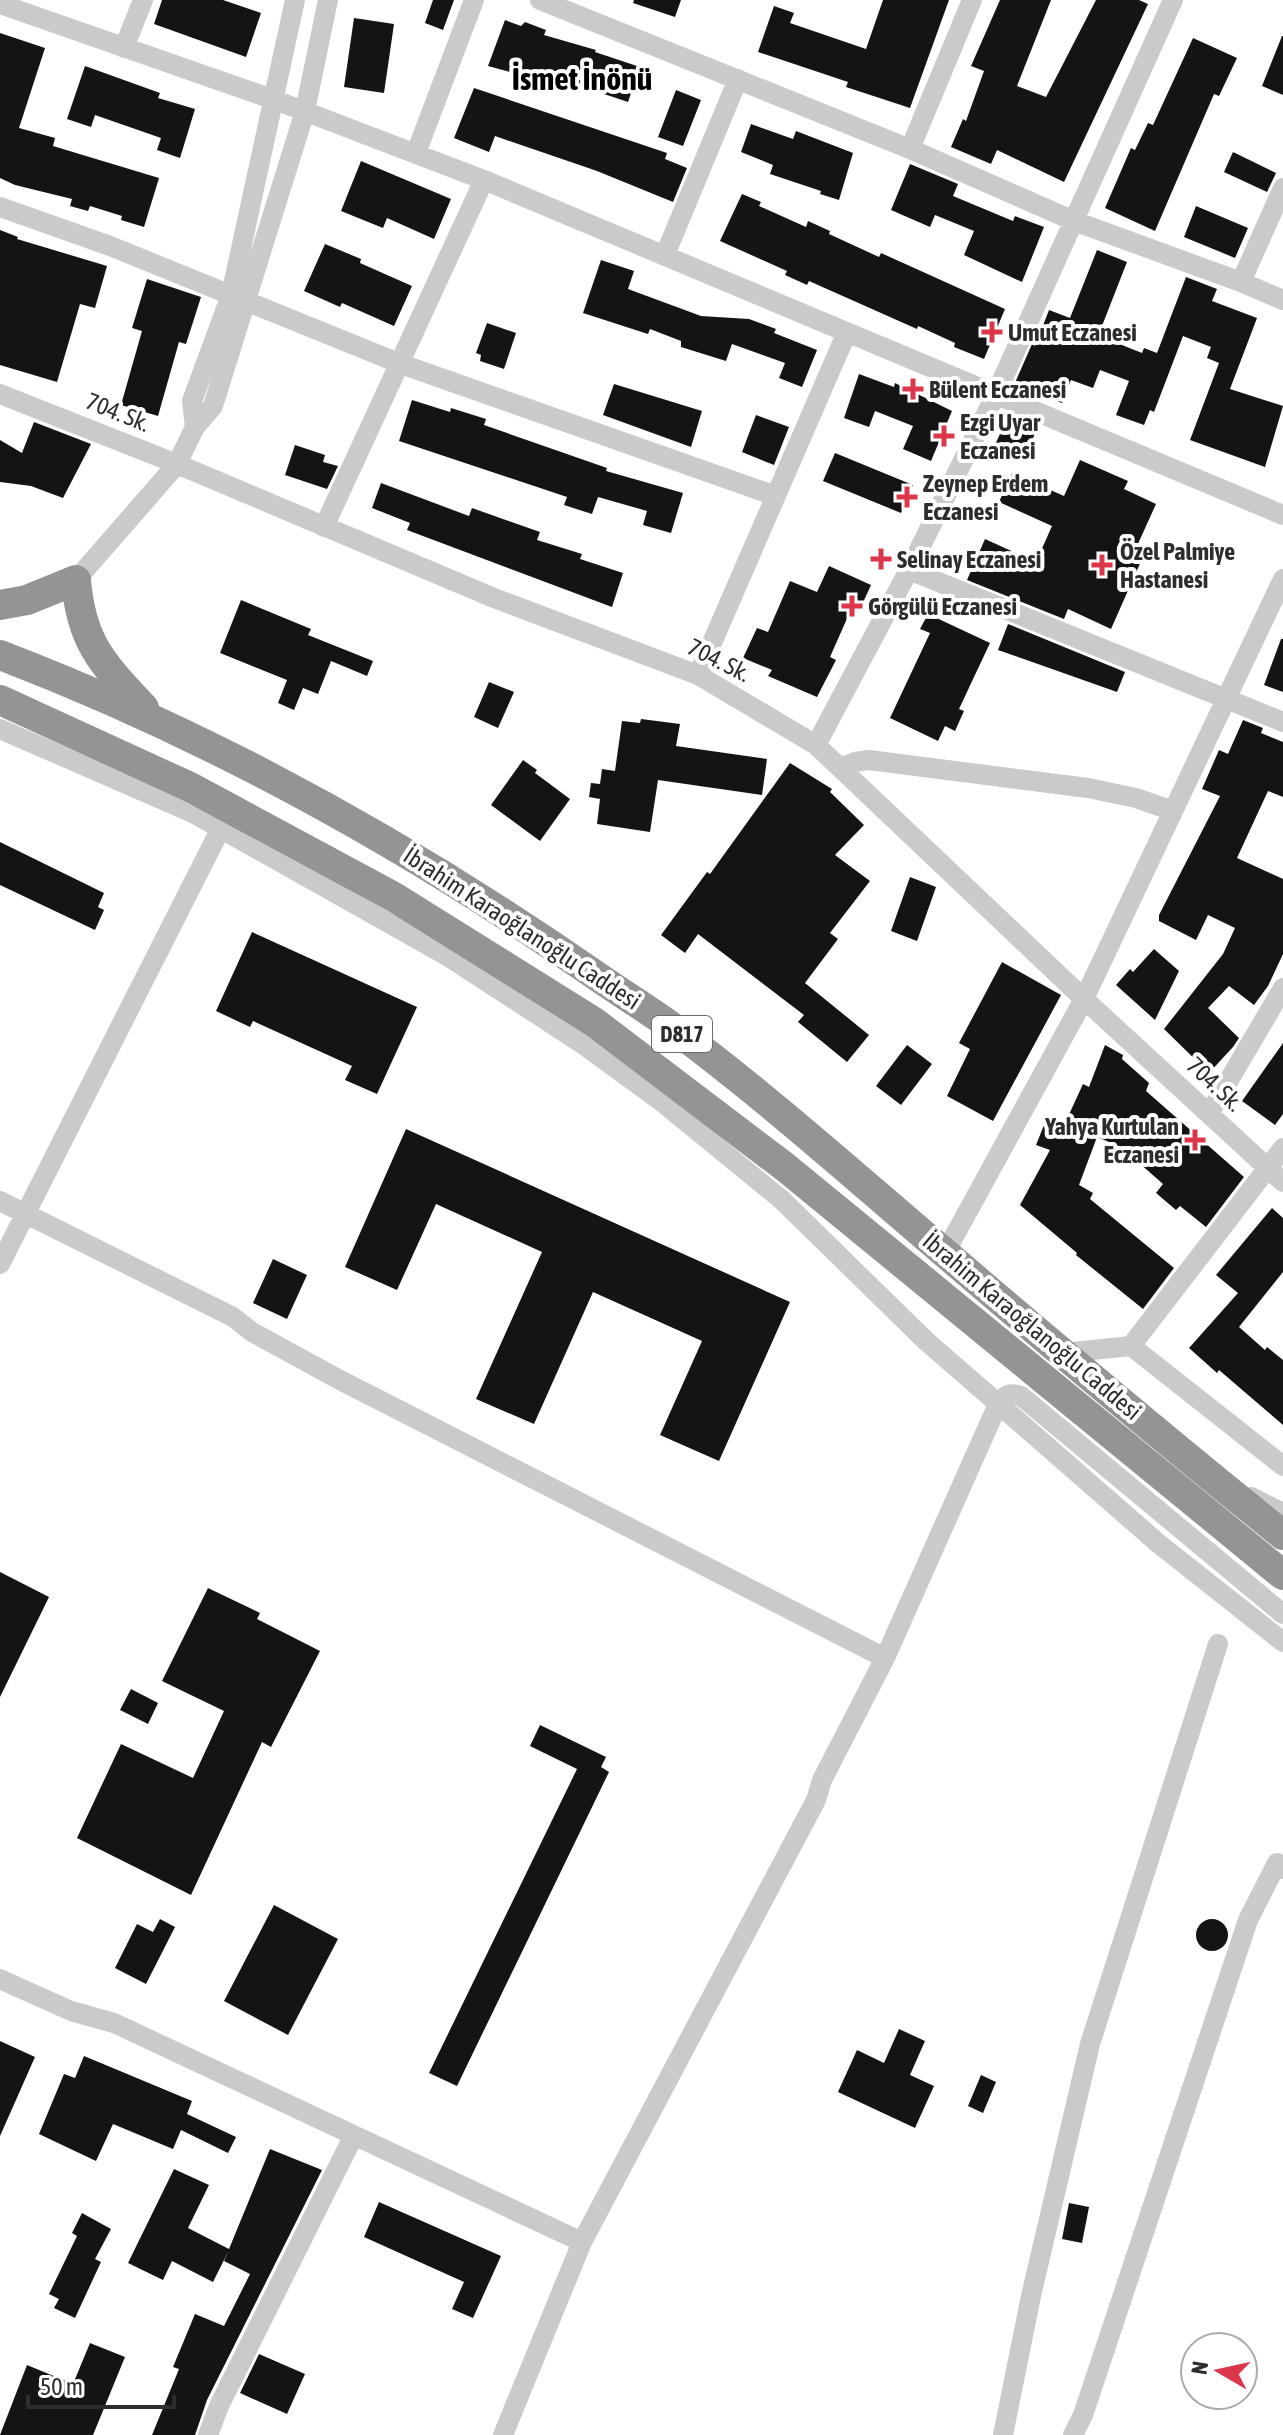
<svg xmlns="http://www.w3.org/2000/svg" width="1283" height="2435" font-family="'Asap Condensed',sans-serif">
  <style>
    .building { fill: #141414 }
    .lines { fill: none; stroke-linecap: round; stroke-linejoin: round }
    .minor { stroke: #cacaca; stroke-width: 20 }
    .highway { stroke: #949494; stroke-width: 30 }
    .poi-dot { fill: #dc364b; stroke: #fff; stroke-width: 3 }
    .labels { text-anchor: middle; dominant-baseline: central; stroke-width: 8; stroke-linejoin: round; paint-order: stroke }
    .shield { fill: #fff; stroke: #6c6c6c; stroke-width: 2 }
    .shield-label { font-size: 22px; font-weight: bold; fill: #2d2d2d }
    .poi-label { font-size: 24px; font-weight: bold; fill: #2d2d2d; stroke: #fff; text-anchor: start }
    .street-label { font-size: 24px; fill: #2d2d2d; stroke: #fff }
    .district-label { font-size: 32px; font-weight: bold; fill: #000; stroke: #fff }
  </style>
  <rect width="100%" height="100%" fill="#fff"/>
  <!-- building -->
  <path class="building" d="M162 0H223L261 13 246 57 154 24Z
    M433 0H454L443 30 425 23Z
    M634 0H681L675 17 633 3Z
    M883 0H949L910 108 846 87 848 82 758 52 774 6 794 13 790 23 866 49Z
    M1000 0H1051L1017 86 1046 97 1096 0H1139L1148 4 1064 182 997 150 991 164 951 147 963 119 966 121 984 71 971 66Z
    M354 18 394 24 384 93 344 87Z
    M505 20 521 26 525 22 546 30 544 35 596 50 595 52 640 67 628 102 586 88 584 92 488 66Z
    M0 33 45 48 19 128 55 138 53 146 159 178 144 227 121 220 122 216 90 206 88 211 70 206 72 199 15 185 0 178Z
    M1282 36H1283V95L1262 86Z
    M1193 38 1237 58 1219 96 1214 94 1155 231 1105 208 1131 148 1135 150 1148 123 1153 125Z
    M85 66 160 93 158 98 195 109 180 158 157 150 161 138 95 115 91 127 67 119Z
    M474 88 667 153 665 159 687 168 673 202 597 171 495 136 489 152 454 138Z
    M676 90 701 100 683 146 658 137Z
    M751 124 793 139 796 131 853 153 839 200 820 194 821 191 770 174 773 165 741 152Z
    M1233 152 1276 173 1267 192 1224 172Z
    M361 161 451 199 434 239 387 218 383 228 341 211Z
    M910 164 958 184 953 196 1013 221 1015 216 1044 227 1022 282 964 255 974 231 935 215 930 227 891 210Z
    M742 194 761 202 759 206 806 227 808 221 830 231 829 234 879 257 881 253 1005 309 984 359 954 347 955 343 918 326 917 329 809 281 807 285 785 275 787 271 720 241Z
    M1196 206 1248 228 1235 258 1184 237Z
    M0 230 18 237 17 239 107 266 95 308 80 304 57 382 0 365Z
    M325 244 361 259 360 263 412 286 394 326 342 303 340 307 304 291Z
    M1097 250 1127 262 1100 331 1113 336 1112 341 1142 353 1144 348 1157 353 1186 277 1217 289 1212 301 1257 318 1230 389 1283 406 1265 467 1190 440 1219 363 1207 358 1211 347 1183 336 1154 412 1150 410 1144 425 1116 415 1129 381 1100 370 1093 388 1071 380 1062 403 1014 385 1032 344 1035 346 1049 310 1070 318Z
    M601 260 634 271 628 289 701 316 749 319 776 329 774 333 817 350 802 387 779 378 785 363 732 344 726 361 681 347V341L650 329 648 334 583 313Z
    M147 279 201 297 186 344 179 342 158 416 121 405 142 331 132 328Z
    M487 323 516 333 504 369 480 361 481 355 476 353Z
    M859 374 894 387 895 383 952 411 931 461 903 449 913 426 875 411 869 427 844 418Z
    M614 384 702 411 691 447 603 415Z
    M412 400 450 412 451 408 486 419 484 425 607 468 606 471 683 493 671 533 643 525 647 511 598 497 592 514 564 505 567 497 399 441Z
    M1009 414 1038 427 1023 460 994 447Z
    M756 415 789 427 774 465 742 452Z
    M34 422 91 444 63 498 31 486 0 482V440L22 453Z
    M295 445 325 455 323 462 338 466 327 489 285 475Z
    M835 453 913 485 901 513 823 481Z
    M1080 460 1128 481 1124 489 1156 504 1137 546 1146 550 1111 629 1068 609 1064 619 967 580 985 539 1036 562 1052 526 999 502 1012 473 1064 496Z
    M381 483 469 516 472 508 540 532 537 540 582 554 580 559 623 573 612 607 407 530 410 523 372 508Z
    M829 566 871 585 860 609 853 605 830 657 836 660 817 697 768 676 772 670 743 658 757 628 768 632 790 581 817 592Z
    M241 600 311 629 308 635 373 661 367 676 331 661 318 694 303 688 294 710 278 703 287 680 220 653Z
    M928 614 990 643 959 709 964 711 955 731 945 726 938 741 890 718 930 633 920 629Z
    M1008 624 1125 672 1117 692 998 650Z
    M1281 639H1283V692L1264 685Z
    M489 682 514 692 498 728 474 717Z
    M641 719 680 724 676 746 767 759 762 795 658 780 650 832 597 824 600 799 589 797 591 783 600 784 602 769 615 771 622 721 640 723Z
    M1243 720 1263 728 1261 733 1283 742V797L1268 791 1237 858 1283 879V954L1268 986 1254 1005 1229 986 1208 1008 1239 1038 1233 1047 1209 1073 1164 1029 1223 954 1235 928 1208 915 1196 940 1159 921V915L1220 796 1202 789 1219 750 1228 754Z
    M523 760 537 770 535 773 570 799 540 841 491 805Z
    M790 763 832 789 830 792 864 825 835 855 870 881 830 933 838 939 805 983 869 1035 847 1062 798 1022 804 1015 698 934 685 953 661 935 707 872 710 874Z
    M0 842 104 893 98 907 104 910 95 930 0 885Z
    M910 877 936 887 917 941 891 931Z
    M252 932 417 1007 377 1094 345 1080 352 1066 253 1021 250 1027 216 1011Z
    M1154 949 1179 971 1155 1020 1116 985 1130 969 1133 972Z
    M1002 962 1061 995 993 1121 947 1096 970 1049 959 1043Z
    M1283 1043V1114L1275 1125 1242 1101Z
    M907 1045 932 1064 901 1105 876 1086Z
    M1105 1045 1123 1055 1122 1059 1149 1083 1146 1091 1244 1177 1206 1227 1180 1206 1176 1210 1156 1193 1163 1184 1121 1147 1097 1137 1079 1185 1093 1193 1090 1199 1174 1268 1143 1309 1076 1255 1077 1253 1020 1205 1050 1150 1036 1145 1044 1125 1061 1132 1083 1084 1089 1087Z
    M406 1129 790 1302 719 1461 660 1435 702 1341 593 1292 534 1424 476 1399 542 1252 436 1204 397 1290 345 1267Z
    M1272 1208 1283 1218V1272L1239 1327 1265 1350 1267 1347 1283 1360V1425L1219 1370 1217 1373 1189 1348 1238 1293 1216 1275Z
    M273 1259 307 1275 287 1319 253 1303Z
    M0 1572 49 1597 0 1697Z
    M208 1588 260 1613 257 1619 320 1651 271 1747 262 1742 191 1895 77 1838 121 1744 193 1778 224 1711 162 1681Z
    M131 1689 158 1703 148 1724 120 1710Z
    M540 1725 606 1757 601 1767 609 1772 457 2086 429 2073 577 1769 530 1746Z
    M274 1905 338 1939 288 2035 224 2001Z
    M1196 1935a16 16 0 1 1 32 0a16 16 0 1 1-32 0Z
    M160 1919 175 1927 146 1984 115 1968 137 1924 153 1932Z
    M899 2029 925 2041 910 2075 934 2086 915 2128 838 2092 857 2050 884 2063Z
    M0 2041 35 2057 0 2136Z
    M84 2056 192 2101 187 2114 236 2137 228 2153 181 2130 173 2149 113 2124 96 2161 39 2134 64 2074 75 2078Z
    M981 2075 996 2082 983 2113 968 2106Z
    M270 2149 322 2170 207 2400 195 2435H152L179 2369 173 2367 195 2314 224 2326 250 2274 224 2261 228 2252 213 2282 172 2261 163 2280 128 2263 174 2169 209 2185 188 2228 229 2249Z
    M379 2202 501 2256 473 2318 452 2309 464 2282 364 2237Z
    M1069 2203 1089 2207 1082 2243 1062 2239Z
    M82 2213 111 2229 95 2259 101 2262 75 2318 54 2308 59 2299 49 2294 77 2236 72 2233Z
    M90 2343 125 2357 93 2435H0L27 2365 73 2384Z
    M259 2354 305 2374 287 2414 240 2393Z"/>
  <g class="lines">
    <!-- minor -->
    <path class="minor" d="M540 0 910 149 1074 221 1241 282 1283 300
      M0 4 275 100 484 180 1283 515
      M124 48 143 0
      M910 149 972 0
      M416 153 474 0
      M0 207 110 246 401 364 776 496
      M665 255 738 79
      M1241 282 1283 188
      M0 394 177 464 494 598 698 675 816 745 1084 999 1283 1182
      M195 427 192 401 231 295 295 0
      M324 527 484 180
      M909 570 1283 722
      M76 580 177 464 195 427 213 406 305 111 328 0
      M698 675 847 332
      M0 729 193 813 449 957 581 1043 662 1102 782 1200 925 1340 1159 1544 1283 1642
      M816 745 909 570 995 396 1173 0
      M840 768 855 762 869 760 1088 788 1136 798 1173 811
      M1209 1114 1283 988
      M0 1201 233 1317 252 1332 340 1380 885 1658
      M945 1253 1084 999 1283 579
      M0 1264 221 828
      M1131 1346 1283 1148
      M1064 1353 1131 1346 1283 1466
      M1251 1497 1283 1513
      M0 1979 71 2011 114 2023 582 2242
      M208 2435 219 2406 353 2137
      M503 2435 582 2242 816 1800 822 1780 885 1658 998 1404C1006 1394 1009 1392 1021 1396L1283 1614
      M1003 2435 1031 2296 1090 2044 1218 1644
      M1073 2435 1083 2415 1248 1920 1277 1863 1283 1869"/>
    <!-- highway -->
    <path class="highway" d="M0 605 27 600 76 580C81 643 103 664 144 708
      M0 655C214 737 413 848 601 979 624 995 649 1010 672 1027 765 1096 851 1173 939 1248 1052 1345 1166 1441 1283 1535
      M0 700 190 787 394 897 594 1022 785 1167 1283 1575"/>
  </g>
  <!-- markers -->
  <g class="poi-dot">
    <path d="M988 320h8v8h8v8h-8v8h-8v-8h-8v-8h8z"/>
    <path d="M909 377h8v8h8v8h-8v8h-8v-8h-8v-8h8z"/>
    <path d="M940 424h8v8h8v8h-8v8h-8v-8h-8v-8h8z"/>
    <path d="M903 485h8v8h8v8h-8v8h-8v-8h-8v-8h8z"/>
    <path d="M877 547h8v8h8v8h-8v8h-8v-8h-8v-8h8z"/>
    <path d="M1098 553h8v8h8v8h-8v8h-8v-8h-8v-8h8z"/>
    <path d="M848 594h8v8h8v8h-8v8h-8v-8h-8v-8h8z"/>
    <path d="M1191 1128h8v8h8v8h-8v8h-8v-8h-8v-8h8z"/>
  </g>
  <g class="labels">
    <!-- shield labels -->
    <rect class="shield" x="652" y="1016" width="60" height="36" rx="6"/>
    <g class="shield-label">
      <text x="682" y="1034">D817</text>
    </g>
    <!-- poi labels -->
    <g class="poi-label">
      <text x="1008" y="332">Umut Eczanesi</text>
      <text x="929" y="389">Bülent Eczanesi</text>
      <text x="960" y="422">Ezgi Uyar<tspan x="960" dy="28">Eczanesi</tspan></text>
      <text x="923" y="483">Zeynep Erdem<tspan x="923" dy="28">Eczanesi</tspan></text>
      <text x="1120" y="551">Özel Palmiye<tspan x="1120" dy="28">Hastanesi</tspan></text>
      <text x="897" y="559">Selinay Eczanesi</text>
      <text x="868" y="606">Görgülü Eczanesi</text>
      <text x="1179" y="1126" text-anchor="end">Yahya Kurtulan<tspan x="1179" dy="28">Eczanesi</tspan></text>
    </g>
    <!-- street labels -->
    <g class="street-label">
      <text transform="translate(118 412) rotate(22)">704. Sk.</text>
      <text transform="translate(719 660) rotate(27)">704. Sk.</text>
      <text transform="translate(522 928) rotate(33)">İbrahim Karaoğlanoğlu Caddesi</text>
      <text transform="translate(1215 1084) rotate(43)">704. Sk.</text>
      <text transform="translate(1032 1326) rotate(40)">İbrahim Karaoğlanoğlu Caddesi</text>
    </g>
    <!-- district labels -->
    <g class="district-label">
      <text x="582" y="78">İsmet İnönü</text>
    </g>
  </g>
  <!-- north arrow -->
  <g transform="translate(1219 2371) rotate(279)"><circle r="38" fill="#ffffff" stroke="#ababab" stroke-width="2"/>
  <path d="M0-6L14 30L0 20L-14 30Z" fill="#dc364b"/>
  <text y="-12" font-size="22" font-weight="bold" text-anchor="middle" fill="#2d2d2d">N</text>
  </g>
  <!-- scale -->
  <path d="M28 2395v12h146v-12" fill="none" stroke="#2d2d2d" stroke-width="4"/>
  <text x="40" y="2395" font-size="24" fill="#2d2d2d" stroke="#ffffff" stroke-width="6" paint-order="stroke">50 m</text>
</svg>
